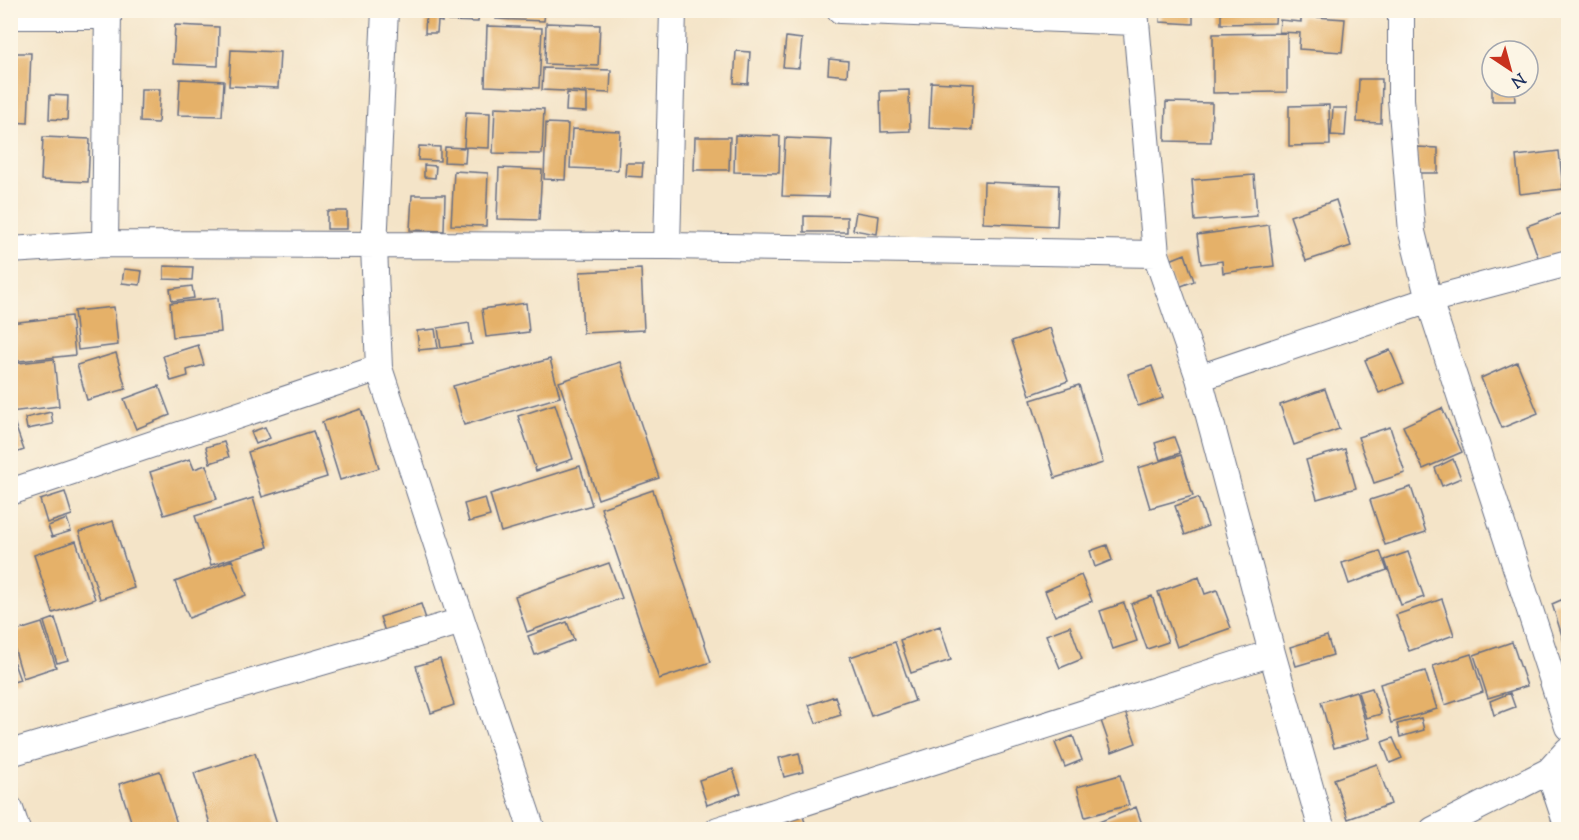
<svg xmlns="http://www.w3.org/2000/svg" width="1579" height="840" font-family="'Sorts Mill Goudy',serif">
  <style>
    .building { fill: #e5b169 }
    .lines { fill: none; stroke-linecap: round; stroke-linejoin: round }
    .minor-casing { stroke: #676e83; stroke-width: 28 }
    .minor { stroke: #fff; stroke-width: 26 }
  </style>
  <rect width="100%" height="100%" fill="#fcf5e5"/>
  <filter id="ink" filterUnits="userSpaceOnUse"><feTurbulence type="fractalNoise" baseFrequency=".0167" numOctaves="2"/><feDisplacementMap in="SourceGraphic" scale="12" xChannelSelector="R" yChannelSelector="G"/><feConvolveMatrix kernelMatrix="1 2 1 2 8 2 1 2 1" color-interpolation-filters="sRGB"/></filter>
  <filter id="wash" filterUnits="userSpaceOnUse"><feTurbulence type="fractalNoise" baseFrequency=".008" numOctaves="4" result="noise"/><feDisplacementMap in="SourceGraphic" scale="24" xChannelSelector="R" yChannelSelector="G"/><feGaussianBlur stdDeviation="1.35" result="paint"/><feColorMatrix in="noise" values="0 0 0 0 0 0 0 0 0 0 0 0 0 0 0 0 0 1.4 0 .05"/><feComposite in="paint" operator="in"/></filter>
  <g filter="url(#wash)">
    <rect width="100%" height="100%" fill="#f4e4c8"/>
    <g id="blocks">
      <!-- building -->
      <path class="building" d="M426 10H442V22L438 21 437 33H425Z
        M448 10H479L478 22 448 21Z
        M497 10H545L544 21 496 19Z
        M1161 10H1193V24L1160 22Z
        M1221 10H1276L1275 23 1221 24Z
        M1301 16 1345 19 1342 52 1299 49 1300 33 1279 32 1280 20 1301 22Z
        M546 23 600 25 598 66 545 64Z
        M175 25 219 27 218 66 173 64Z
        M487 26 542 28 539 88 485 86Z
        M1287 33V92L1213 93V34Z
        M786 37 802 39 799 68 783 67Z
        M231 50 280 52 278 88 229 86Z
        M736 51 750 52 748 84 734 83Z
        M10 53H31L28 123 10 122Z
        M829 59 848 61 847 76 828 74Z
        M543 68 611 70 610 93 542 90Z
        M180 79 224 81 222 116 178 115Z
        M1359 79H1382L1381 123 1357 122Z
        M931 82 974 84 972 130 929 128Z
        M1492 87H1514L1515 101H1492Z
        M141 89H160L158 123 140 122Z
        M909 90 910 131 881 132 880 91Z
        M567 93 587 94V112L566 111Z
        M50 95 68 96 67 120 49 119Z
        M1166 102 1212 103 1211 142 1165 141Z
        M1329 105 1330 145 1289 146V106Z
        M495 107 544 109 542 154 493 153Z
        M1333 108H1347L1345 136 1331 135Z
        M466 112 490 113 489 148 464 147Z
        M546 123 568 124 565 180 544 179Z
        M572 129 620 131 618 170 570 168Z
        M735 135 780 136 779 173 734 172Z
        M43 137 90 139 88 182 41 180Z
        M695 137H730L729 170H694Z
        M785 138 832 140 829 197 782 196Z
        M419 146 440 147V161L418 160Z
        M445 147 466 148 465 163 444 162Z
        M1417 147 1438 148V173H1417Z
        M1559 151 1563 189 1520 194 1516 156Z
        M626 163H643L642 177 625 176Z
        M424 165 436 166 435 178 424 177Z
        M499 168 542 170 539 220 497 219Z
        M454 171 488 173 486 226 451 225Z
        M1254 175 1257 216 1195 221 1192 180Z
        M984 182 1059 185 1057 226 983 223Z
        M412 195H445L444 231 410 230Z
        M1336 200 1351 246 1306 261 1290 216Z
        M327 211H347V229H327Z
        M1568 211V249L1539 260 1527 226Z
        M856 212 879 216 877 234 853 230Z
        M804 216 847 217V232H804Z
        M1269 225 1274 266 1223 273 1222 261 1201 264 1197 235Z
        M1185 254 1194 281 1174 289 1165 262Z
        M10 266 16 267 15 299H10Z
        M164 266 193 267 192 280 164 279Z
        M124 269 142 271 140 285 122 283Z
        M641 269 644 330 583 333 580 272Z
        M192 286 194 298 172 301 170 289Z
        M218 298 221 332 173 337 170 303Z
        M526 303 529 332 486 337 482 309Z
        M114 307 118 345 78 350 74 311Z
        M71 316 75 355 10 362V323Z
        M469 323 472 344 441 348 438 328Z
        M1050 328 1068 381 1030 395 1012 341Z
        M435 329 438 348 419 350 417 331Z
        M198 345 204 365 187 370 188 376 171 381 163 356Z
        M1390 350 1404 383 1379 393 1365 360Z
        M116 353 126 389 87 400 77 365Z
        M54 359 59 406 10 412V364Z
        M550 359 560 397 464 425 453 386Z
        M620 362 659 478 598 499 559 382Z
        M1517 362 1538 413 1502 428 1481 378Z
        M1152 366 1163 398 1138 406 1128 374Z
        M1079 385 1103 463 1055 478 1031 400Z
        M159 386 170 415 136 429 124 399Z
        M1325 389 1339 429 1294 445 1280 405Z
        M555 404 573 459 536 471 518 416Z
        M1442 408 1462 452 1423 469 1403 426Z
        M361 409 379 468 340 480 322 422Z
        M51 412 53 424 27 429 25 418Z
        M13 419 24 450 10 455V420Z
        M265 427 270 438 256 444 251 432Z
        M1390 427 1405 473 1374 483 1358 437Z
        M313 431 327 477 262 497 248 452Z
        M1174 437 1180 453 1160 460 1155 443Z
        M224 442 229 457 210 463 206 447Z
        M1345 449 1356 488 1317 499 1306 460Z
        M1181 455 1193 496 1150 508 1138 468Z
        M190 459 194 469 206 465 217 499 164 515 150 472Z
        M1453 459 1461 478 1442 486 1435 468Z
        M580 466 592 505 501 532 490 494Z
        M1411 487 1426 532 1385 545 1370 500Z
        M653 490 711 662 659 679 601 508Z
        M65 492 72 515 47 523 40 500Z
        M253 498 268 547 211 565 195 516Z
        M485 498 490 516 469 522 464 504Z
        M1198 498 1208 526 1185 535 1175 506Z
        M67 519 71 531 52 537 48 526Z
        M113 521 134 588 100 599 79 532Z
        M76 541 95 599 53 613 34 555Z
        M1107 545 1112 560 1095 567 1090 551Z
        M1380 551 1387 570 1349 584 1342 563Z
        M1408 552 1424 597 1401 605 1385 560Z
        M232 560 246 595 189 618 175 582Z
        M609 563 622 598 527 632 515 596Z
        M1081 575 1092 601 1055 616 1045 591Z
        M1199 577 1205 594 1217 590 1231 628 1177 647 1158 592Z
        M1152 596 1168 642 1147 649 1131 604Z
        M1568 597V640L1564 642 1552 604Z
        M1442 599 1454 635 1409 651 1396 615Z
        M1124 603 1137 641 1113 649 1100 611Z
        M421 604 427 622 386 635 380 617Z
        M55 618 68 660 57 663 44 622Z
        M567 622 574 640 535 655 528 636Z
        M42 623 56 667 23 678 10 633Z
        M940 626 951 660 911 673 900 640Z
        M1070 626 1082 659 1060 668 1046 635Z
        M1327 636 1333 655 1296 666 1290 647Z
        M895 642 915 701 871 716 850 657Z
        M1512 642 1527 686 1488 698 1474 655Z
        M10 652 20 680 10 683Z
        M1471 654 1483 692 1445 705 1433 666Z
        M440 659 454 705 431 713 416 666Z
        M1425 671 1437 709 1391 723 1380 684Z
        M1372 688 1381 714 1366 718 1358 692Z
        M1356 691 1370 738 1334 748 1321 702Z
        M1510 693 1515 707 1494 715 1490 701Z
        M835 696 841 715 816 723 809 705Z
        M1123 706 1136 743 1112 752 1099 715Z
        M1421 718 1424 730 1400 737 1397 724Z
        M1073 736 1082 760 1065 767 1055 743Z
        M1393 738 1402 758 1390 763 1382 742Z
        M255 753 279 830H212L194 773Z
        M799 753 803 772 784 777 779 758Z
        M1377 764 1391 804 1348 819 1334 779Z
        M733 769 741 793 707 805 699 780Z
        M160 771 179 830H134L119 784Z
        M1120 775 1129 805 1085 817 1077 787Z
        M1136 807 1144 830H1101L1099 822Z
        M800 809 808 830H758Z"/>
    </g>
  </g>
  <g filter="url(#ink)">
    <use href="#blocks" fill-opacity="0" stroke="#676e83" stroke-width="1.5"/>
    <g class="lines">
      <defs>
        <path id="minor" d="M385 10 374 247 379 368 462 621 532 830
          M840 10 1135 22
          M1135 10 1156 254 1199 378 1272 653 1322 830
          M1401 10V99L1412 232 1429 300 1568 727
          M10 16H108
          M105 244 108 10
          M667 246 673 10
          M10 250 105 244 667 246 1156 254
          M1199 378 1429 300 1568 263
          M10 492 379 368
          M10 753 462 621
          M1549 771 1568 828
          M10 809 17 830
          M718 830 1272 653
          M1433 830 1549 771 1568 750"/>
      </defs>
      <!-- minor casing -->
      <use href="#minor" class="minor-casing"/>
      <!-- minor -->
      <use href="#minor" class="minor"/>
    </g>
  </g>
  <!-- margin -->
  <rect width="1579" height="840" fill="none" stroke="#fcf5e5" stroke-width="36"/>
  <!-- north arrow -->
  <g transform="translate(1510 69) rotate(144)"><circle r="28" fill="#fcf5e5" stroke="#a2a6af" stroke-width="1.5"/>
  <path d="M0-4.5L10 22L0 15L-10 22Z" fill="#c8321e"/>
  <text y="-9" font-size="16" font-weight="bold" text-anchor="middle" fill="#1b2f5e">N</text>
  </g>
</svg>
